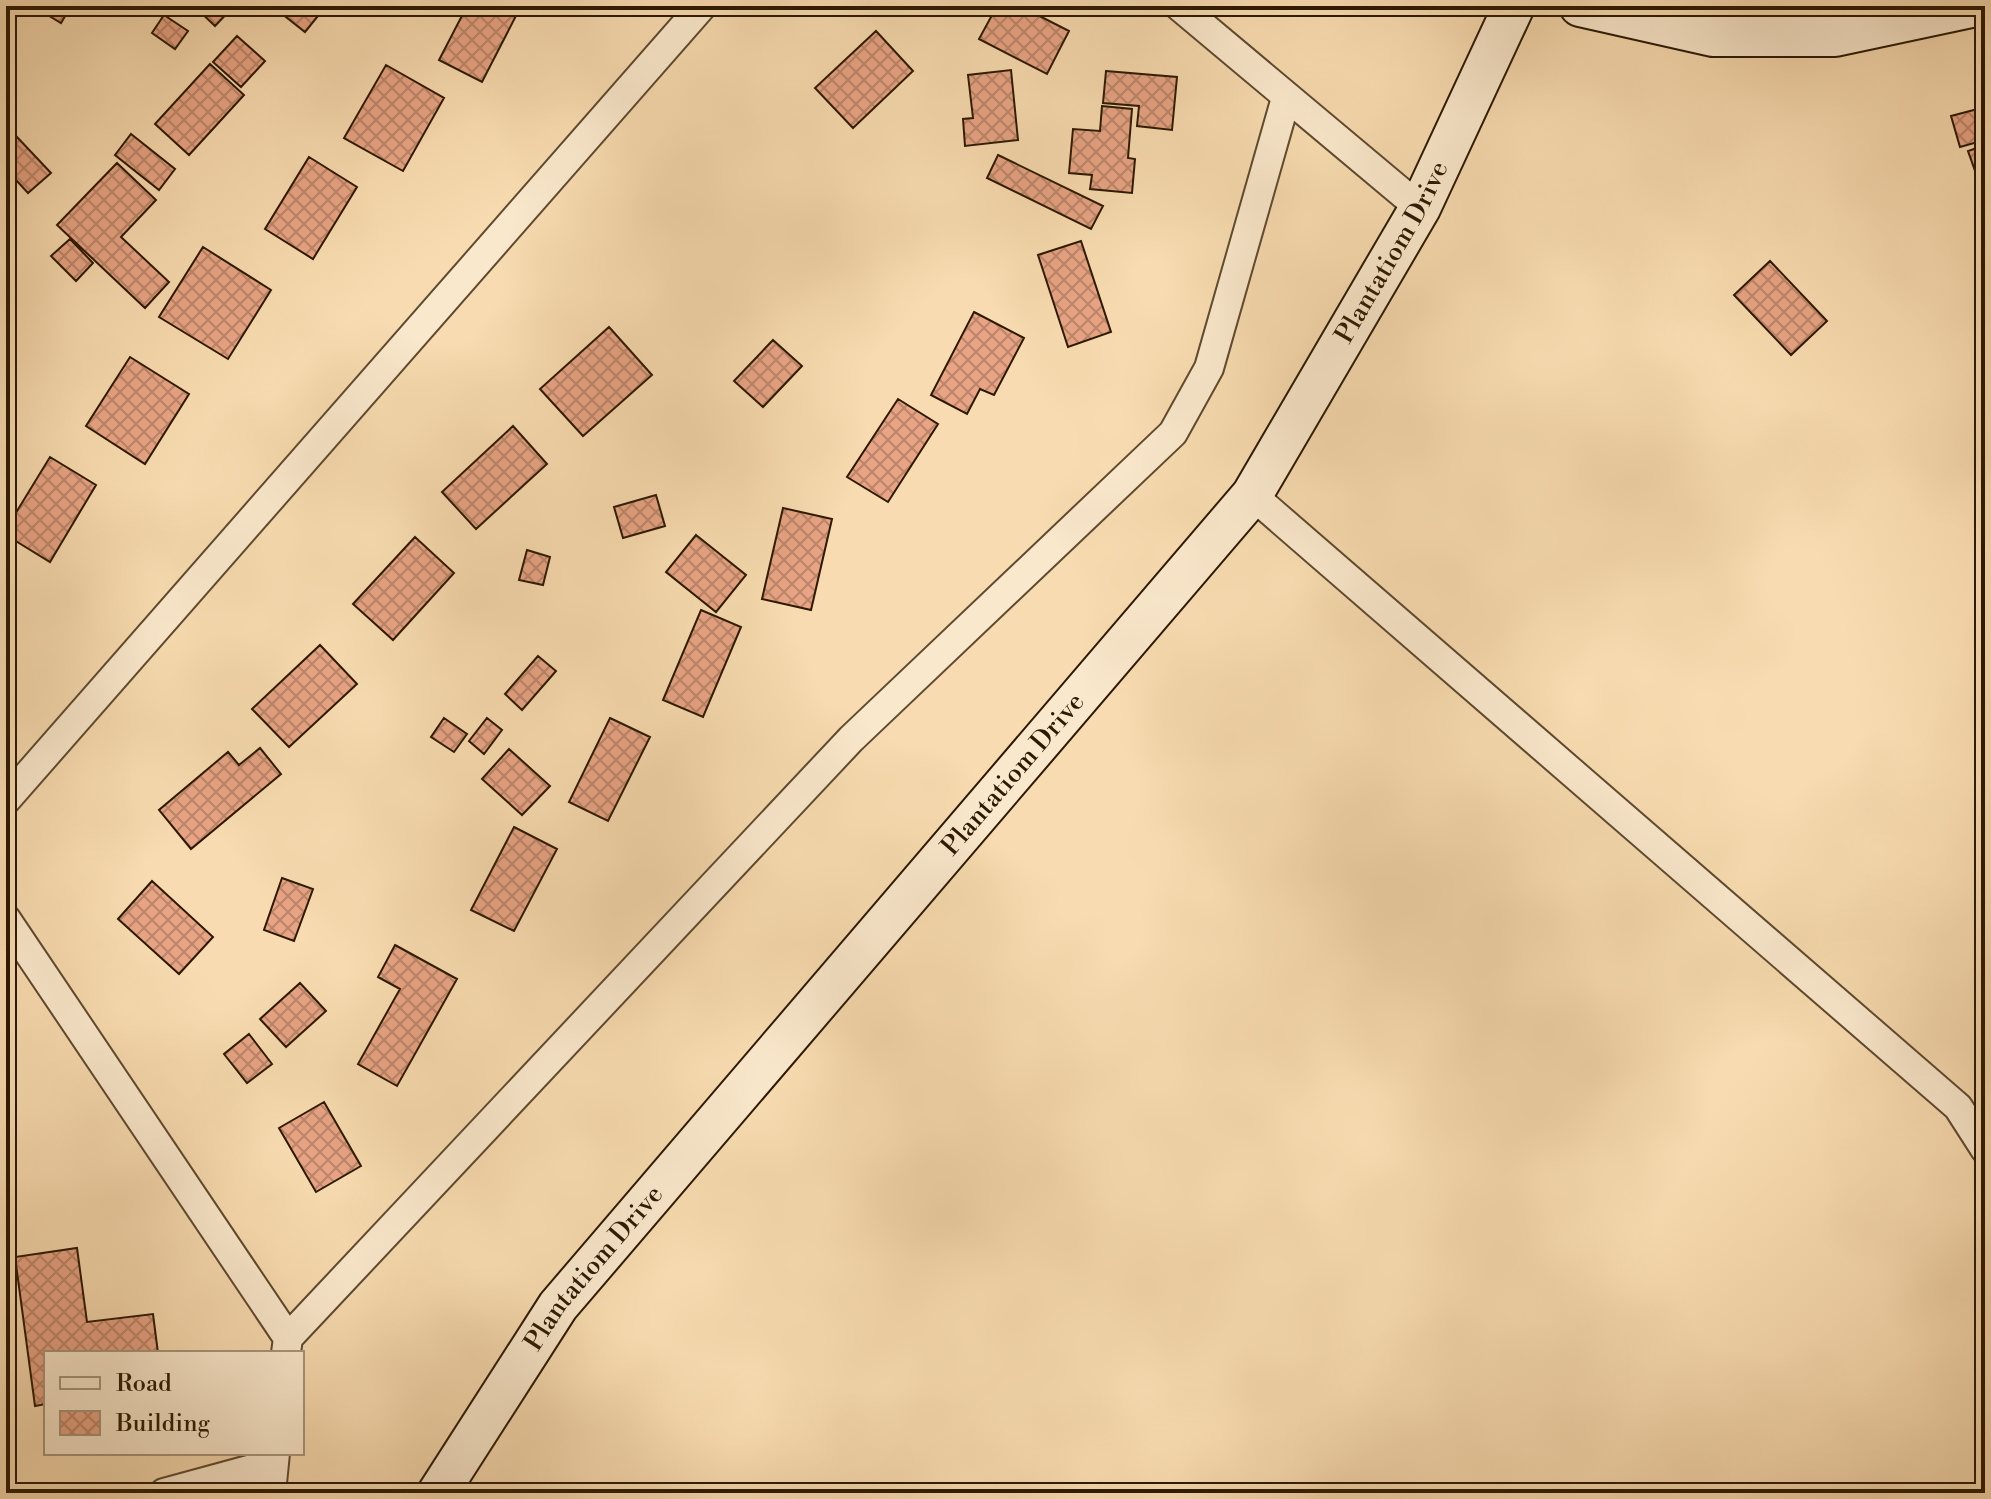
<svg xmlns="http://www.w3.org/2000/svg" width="1991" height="1499" font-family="'Libre Bodoni',serif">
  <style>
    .building { fill: url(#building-cross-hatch); stroke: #2b1902; stroke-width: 2 }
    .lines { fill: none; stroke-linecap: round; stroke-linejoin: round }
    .street-casing { stroke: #5e4a2e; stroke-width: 32 }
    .secondary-casing { stroke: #2b1902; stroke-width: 44 }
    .street { stroke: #fae8cc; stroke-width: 28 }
    .secondary { stroke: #fae8cc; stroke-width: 40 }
    .labels { text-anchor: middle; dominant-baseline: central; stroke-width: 7; stroke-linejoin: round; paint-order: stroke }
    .street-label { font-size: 26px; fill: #2b1902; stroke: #fae8cc }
  </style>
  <defs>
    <pattern id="building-cross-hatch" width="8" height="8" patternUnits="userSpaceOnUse" patternTransform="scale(2)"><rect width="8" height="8" fill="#e8a484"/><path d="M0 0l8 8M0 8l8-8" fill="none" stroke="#bc856a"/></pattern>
  </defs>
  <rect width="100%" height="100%" fill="#f8dbb0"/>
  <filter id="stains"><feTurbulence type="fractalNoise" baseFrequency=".0025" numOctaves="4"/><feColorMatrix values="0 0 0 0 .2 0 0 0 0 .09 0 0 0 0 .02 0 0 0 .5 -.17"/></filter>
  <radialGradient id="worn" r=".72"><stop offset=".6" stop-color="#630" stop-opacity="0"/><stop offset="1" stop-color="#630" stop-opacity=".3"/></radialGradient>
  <!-- building -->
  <path class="building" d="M33 6H71L61 23Z
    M194 6H234L215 26Z
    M272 6H326L305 32Z
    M467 6H521L482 82 439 60Z
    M997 6H1020L1069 31 1047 74 979 39Z
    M164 15 188 31 175 49 152 33Z
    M876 31 913 71 853 128 815 88Z
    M237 36 265 61 241 87 213 62Z
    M210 64 244 95 189 155 155 124Z
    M386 65 444 98 403 171 344 138Z
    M1011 70 1018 140 965 146 963 119 973 118 968 75Z
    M1106 71 1177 77 1172 130 1137 126 1139 106 1103 103Z
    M1102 106 1132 109 1128 158 1135 159 1132 193 1090 189 1092 175 1069 173 1073 129 1100 131Z
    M1985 107V140L1960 147 1951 116Z
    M131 134 175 169 159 190 115 155Z
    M17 137 51 173 28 193 6 169V147Z
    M1985 145V199L1968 151Z
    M998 155 1103 206 1091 229 987 178Z
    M309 157 357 187 313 259 265 229Z
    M117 163 156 200 121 237 169 282 145 308 57 225Z
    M70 239 93 263 76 281 51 256Z
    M1081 241 1111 332 1068 347 1038 255Z
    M203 247 271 290 228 359 159 317Z
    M1770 261 1827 321 1791 355 1734 295Z
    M974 312 1024 338 994 395 980 389 967 414 931 395Z
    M609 327 652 375 583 436 540 389Z
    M773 340 802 366 763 407 734 381Z
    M130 357 189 394 145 464 86 426Z
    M898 399 938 424 888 502 847 477Z
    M513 426 547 464 476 529 442 492Z
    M50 457 96 485 50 562 6 535V529Z
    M656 495 665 526 623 538 614 507Z
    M783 508 832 519 811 610 762 599Z
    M696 535 746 575 716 612 666 572Z
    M415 537 454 573 393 640 353 604Z
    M527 550 550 557 543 585 519 580Z
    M701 610 741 627 703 717 663 700Z
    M320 645 357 684 289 747 252 709Z
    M538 656 556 671 522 710 505 694Z
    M444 718 467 734 454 752 431 737Z
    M487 718 502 730 484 754 469 741Z
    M610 718 650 737 608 821 569 802Z
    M260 748 281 774 191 849 159 810 228 752 239 765Z
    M509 749 550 786 522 815 482 779Z
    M514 827 557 849 514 931 471 910Z
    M282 878 313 889 294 941 264 930Z
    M152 881 213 937 179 974 118 919Z
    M395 945 457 979 397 1086 358 1064 400 989 378 977Z
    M300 983 326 1011 286 1047 260 1019Z
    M249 1034 272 1064 247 1083 224 1054Z
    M324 1102 361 1166 316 1192 279 1128Z
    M77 1248 87 1322 153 1314 158 1353H46V1404L35 1406 15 1257Z"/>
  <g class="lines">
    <defs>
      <path id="street" d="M1179 6 1420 208
        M1252 495 1958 1107 1985 1149
        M6 800 702 6
        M6 919 288 1338
        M286 1353 288 1338 851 739 1173 433 1209 368 1286 98
        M164 1493 274 1463
        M271 1493 275 1453"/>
      <g id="secondary">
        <path d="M1580 6 1713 36H1835L1976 6"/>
        <path id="s1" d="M438 1493 558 1306 1252 495 1420 208 1514 6"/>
      </g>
    </defs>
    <!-- street casing -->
    <use href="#street" class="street-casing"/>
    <!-- secondary casing -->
    <use href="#secondary" class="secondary-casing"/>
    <!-- street -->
    <use href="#street" class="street"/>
    <!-- secondary -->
    <use href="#secondary" class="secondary"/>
  </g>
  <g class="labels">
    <!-- street labels -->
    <g class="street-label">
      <text stroke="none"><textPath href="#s1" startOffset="1570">Plantatiom Drive</textPath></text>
      <text stroke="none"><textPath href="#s1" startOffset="922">Plantatiom Drive</textPath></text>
      <text stroke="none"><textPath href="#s1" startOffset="274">Plantatiom Drive</textPath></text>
    </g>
  </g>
  <!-- margin -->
  <rect width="1991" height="1499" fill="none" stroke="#f8dbb0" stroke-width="32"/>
  <rect x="8" y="8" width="1975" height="1483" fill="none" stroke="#2b1902" stroke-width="4"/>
  <rect x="16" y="16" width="1959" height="1467" fill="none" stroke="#2b1902" stroke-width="2"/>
  <!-- legend -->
  <rect x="44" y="1351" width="260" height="104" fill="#fae8cc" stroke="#a7957b" stroke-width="2"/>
  <rect x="60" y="1377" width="40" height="12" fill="#fae8cc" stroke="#a7957b" stroke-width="2"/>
  <text x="116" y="1391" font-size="24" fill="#2b1902">Road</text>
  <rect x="60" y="1411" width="40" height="24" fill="url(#building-cross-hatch)" stroke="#a7957b" stroke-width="2"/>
  <text x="116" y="1431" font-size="24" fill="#2b1902">Building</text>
  <rect width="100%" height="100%" filter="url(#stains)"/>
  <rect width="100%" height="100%" fill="url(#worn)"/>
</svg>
